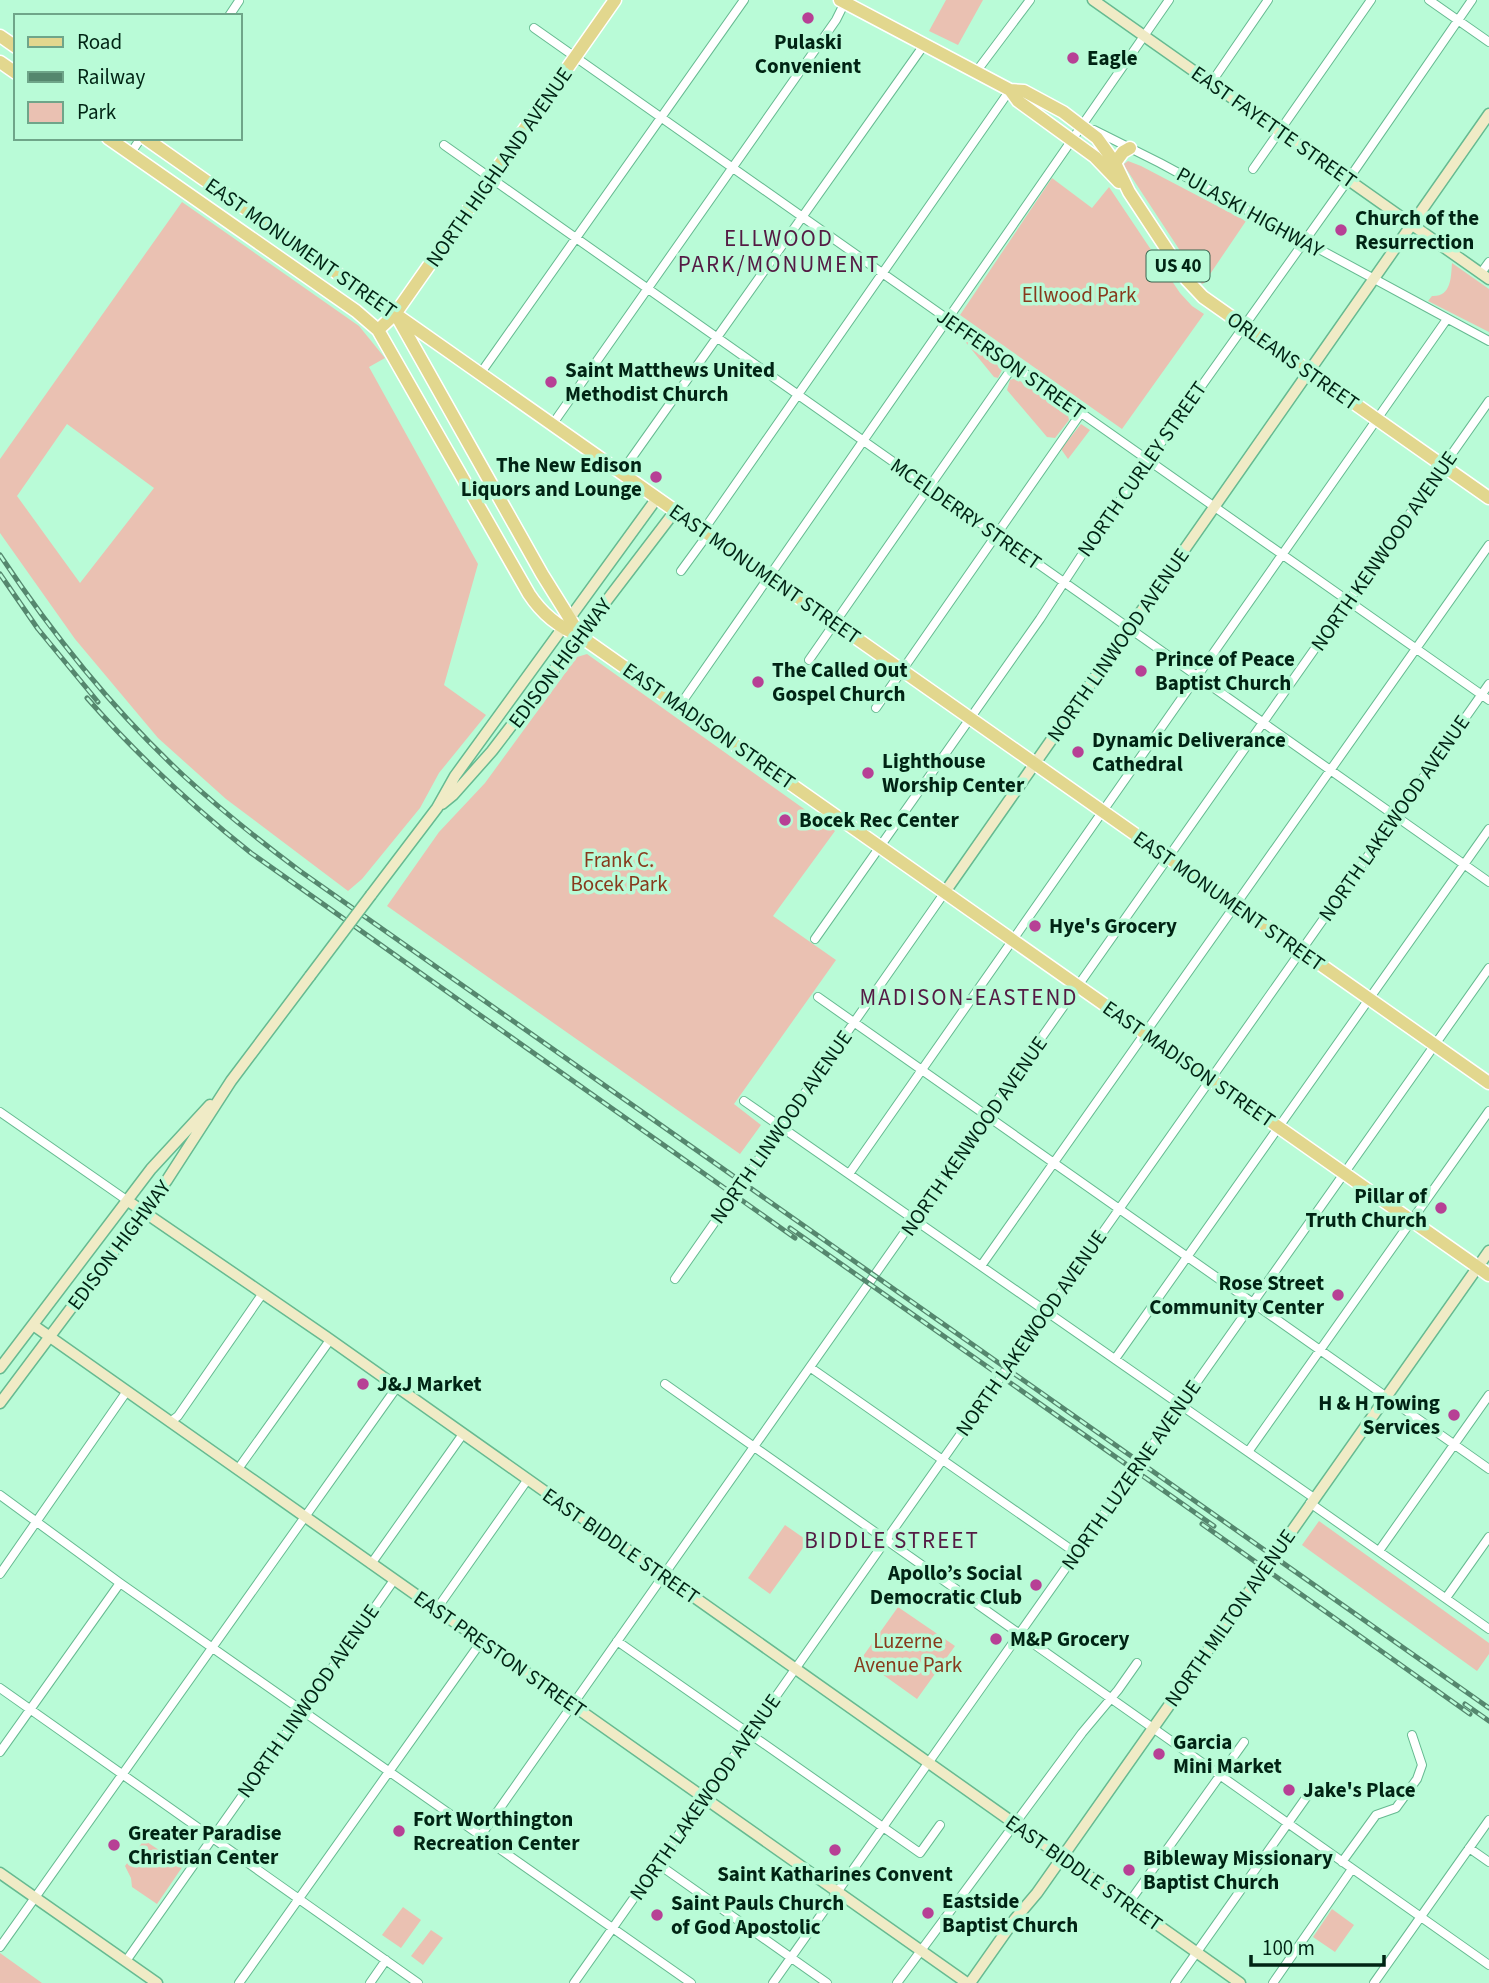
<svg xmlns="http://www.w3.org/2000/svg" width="1489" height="1983" font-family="'Source Sans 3',sans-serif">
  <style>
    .green { fill: #eac1b2; fill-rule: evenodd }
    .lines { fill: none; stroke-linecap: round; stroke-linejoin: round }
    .street-casing { stroke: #66ba91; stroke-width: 10 }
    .secondary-casing { stroke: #66ba91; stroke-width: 13 }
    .primary-casing { stroke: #fff; stroke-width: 15 }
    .street { stroke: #fff; stroke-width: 8 }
    .secondary { stroke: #f0ebc6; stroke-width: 10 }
    .primary { stroke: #e2d78e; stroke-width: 12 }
    .rail-casing { stroke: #55876e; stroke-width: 5 }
    .rail { stroke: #b9fbd7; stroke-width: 2.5; stroke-dasharray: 8; stroke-linecap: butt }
    .secondary-bridge-casing { stroke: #66ba91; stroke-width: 13; stroke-linecap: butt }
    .secondary-bridge { stroke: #f0ebc6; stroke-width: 10 }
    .poi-dot { fill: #b74095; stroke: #b9fbd7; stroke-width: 2.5 }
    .labels { text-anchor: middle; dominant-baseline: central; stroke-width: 7; stroke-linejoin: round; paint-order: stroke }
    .shield { fill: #b9fbd7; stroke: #38644e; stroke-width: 2 }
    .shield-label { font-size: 19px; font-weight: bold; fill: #002414 }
    .poi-label { font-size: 21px; font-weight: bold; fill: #002414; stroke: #b9fbd7; text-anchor: start }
    .street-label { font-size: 21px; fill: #002414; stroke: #b9fbd7 }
    .park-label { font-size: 21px; fill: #873a1c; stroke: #b9fbd7 }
    .neighbourhood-label { font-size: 23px; letter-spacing: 2px; fill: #541b44; stroke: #b9fbd7 }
  </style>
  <rect width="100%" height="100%" fill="#b9fbd7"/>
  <!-- green -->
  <path class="green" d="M946 0H983L958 45 929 31Z
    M1128 161 1141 166 1246 221 1204 283 1202 284 1125 167 1124 164Z
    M1052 178 1092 208 1109 187 1180 293 1192 306 1204 314 1122 429 960 315Z
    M182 202 359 326 385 358 369 367 478 564 444 685 486 715 439 773 420 808 362 879 348 891 226 799 158 738 75 639 0 533V459ZM67 424 154 488 80 583 17 496Z
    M1452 263 1489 289V332L1428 301 1432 296C1451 297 1451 278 1452 263Z
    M963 339 1000 366 1002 370 998 378 994 377Z
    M1016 378 1068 415 1069 420 1055 438 1047 437 1007 390 1010 380Z
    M1081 424 1090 430 1068 459 1061 449Z
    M587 654 835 831 773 916 836 960 734 1104 761 1125 740 1154 387 906 439 832 485 783 577 657Z
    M1319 1521 1489 1643V1654L1477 1671 1302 1545Z
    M785 1525 808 1541 770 1594 748 1578Z
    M898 1607 955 1646 917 1699 861 1659Z
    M144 1840 183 1866 157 1904 132 1887 131 1878 125 1866Z
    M403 1907 421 1920 401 1948 382 1935Z
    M1332 1909 1354 1925 1335 1952 1313 1937Z
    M431 1930 443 1938 423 1965 411 1956Z
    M0 1953 42 1983H0Z"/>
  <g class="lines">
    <defs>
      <path id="street" d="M1429 0 1489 42
        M229 16 239 1
        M534 28 1489 700
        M976 72 1030 0
        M1211 83 1268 0
        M1094 130 1160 163 1489 341
        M444 145 1489 882
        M130 154 141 138
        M1253 169 1371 0
        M1481 273 1489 262
        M480 374 744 0
        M552 425 836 20 845 2
        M621 473 924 45
        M703 531 1010 90
        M681 571 708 534
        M809 660 1014 365
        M680 705 1169 0
        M876 708 1081 413
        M815 939 1040 619 1087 547 1348 180 1472 0
        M818 997 1489 1469
        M744 1101 1314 1498
        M0 1112 128 1201
        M849 1174 1447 319
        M981 1266 1489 545
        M675 1279 945 892
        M1115 1359 1489 829
        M811 1368 1076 1553
        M665 1384 1489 1965
        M170 1422 178 1416 263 1293
        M1248 1452 1489 1111
        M238 1469 330 1340
        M0 1495 120 1583 691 1983
        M1310 1503 1489 1629
        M1379 1551 1489 1395
        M371 1564 463 1434
        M0 1574 127 1391
        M1446 1598 1489 1537
        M436 1610 528 1479
        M617 1641 920 1853 940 1825
        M0 1688 418 1983
        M0 1752 120 1583
        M481 1835 1489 401
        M1469 1848 1489 1862
        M1342 1862 1376 1815 1396 1808 1417 1779 1422 1765 1412 1735
        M658 1864 827 1983
        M1128 1904 1244 1742
        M0 1947 397 1387
        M126 1961 394 1580
        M239 1983 481 1642
        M370 1983 386 1960
        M574 1983 1489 684
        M773 1983 1489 968
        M897 1983 1082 1733 1118 1690 1137 1663
        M1175 1983 1310 1792
        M1273 1983 1352 1869
        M1374 1983 1489 1820"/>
      <path id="secondary" d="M1093 0 1489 279
        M442 804 453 795 492 751 675 511
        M945 892 1489 114
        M371 895 437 808 455 776 657 498
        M128 1201 325 1336 1240 1983
        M33 1325 967 1983
        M0 1368 151 1169 210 1105
        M0 1403 167 1180 231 1081 310 976
        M0 1873 157 1983
        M970 1983 1015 1919 1037 1893 1489 1251"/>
      <path id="primary" d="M840 0 1010 90 1024 91 1063 112 1097 138 1115 163 1129 192 1187 280 1203 297 1489 498
        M0 36 16 47
        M0 62 16 73
        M1010 90 1018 101 1095 157 1119 182
        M108 138 356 311 378 330 529 594C542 614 558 627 580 636L1489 1275
        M145 138 1489 1083
        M1115 163 1123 152 1130 148
        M399 320 542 574 580 635
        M378 330 395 314 615 0"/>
    </defs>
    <!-- street casing -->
    <use href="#street" class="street-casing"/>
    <!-- secondary casing -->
    <use href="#secondary" class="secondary-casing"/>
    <!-- primary casing -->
    <use href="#primary" class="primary-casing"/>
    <!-- street -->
    <use href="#street" class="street"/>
    <!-- secondary -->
    <use href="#secondary" class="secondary"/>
    <!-- primary -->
    <use href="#primary" class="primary"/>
    <defs>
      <path id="rail" d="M0 555C53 635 114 711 184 776 221 810 260 841 300 871L1489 1708
        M0 574 38 629 98 702
        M87 698C137 755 192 806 251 853L795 1238
        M790 1228 1214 1526
        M1202 1524 1470 1714
        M1465 1704 1489 1721"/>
    </defs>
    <!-- rail casing -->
    <use href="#rail" class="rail-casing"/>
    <!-- rail -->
    <use href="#rail" class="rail"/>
    <defs>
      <path id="secondary-bridge" d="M310 976 371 895"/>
    </defs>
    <!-- secondary-bridge casing -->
    <use href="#secondary-bridge" class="secondary-bridge-casing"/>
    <!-- secondary-bridge -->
    <use href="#secondary-bridge" class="secondary-bridge"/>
  </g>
  <!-- markers -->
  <g class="poi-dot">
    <circle cx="808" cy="18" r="7"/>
    <circle cx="1073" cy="58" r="7"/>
    <circle cx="1341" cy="230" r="7"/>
    <circle cx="551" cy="382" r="7"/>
    <circle cx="656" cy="477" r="7"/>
    <circle cx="1141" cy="671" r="7"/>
    <circle cx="758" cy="682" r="7"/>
    <circle cx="1078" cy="752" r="7"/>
    <circle cx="868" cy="773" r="7"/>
    <circle cx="785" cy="820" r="7"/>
    <circle cx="1035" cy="926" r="7"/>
    <circle cx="1441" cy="1208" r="7"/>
    <circle cx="1338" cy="1295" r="7"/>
    <circle cx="363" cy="1384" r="7"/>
    <circle cx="1454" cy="1415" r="7"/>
    <circle cx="1036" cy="1585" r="7"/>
    <circle cx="996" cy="1639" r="7"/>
    <circle cx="1159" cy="1754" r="7"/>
    <circle cx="1289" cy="1790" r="7"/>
    <circle cx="399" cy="1831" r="7"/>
    <circle cx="114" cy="1845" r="7"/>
    <circle cx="835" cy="1850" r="7"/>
    <circle cx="1129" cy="1870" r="7"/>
    <circle cx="928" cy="1913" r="7"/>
    <circle cx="657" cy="1915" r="7"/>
  </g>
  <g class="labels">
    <!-- shield labels -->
    <rect class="shield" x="1146.5" y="250.5" width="63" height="31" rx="5"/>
    <g class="shield-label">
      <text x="1178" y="266">US 40</text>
    </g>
    <!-- poi labels -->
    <g class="poi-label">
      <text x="808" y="42" text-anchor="middle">Pulaski<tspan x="808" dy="24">Convenient</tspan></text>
      <text x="1087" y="58">Eagle</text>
      <text x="1355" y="218">Church of the<tspan x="1355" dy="24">Resurrection</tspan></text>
      <text x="565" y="370">Saint Matthews United<tspan x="565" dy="24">Methodist Church</tspan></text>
      <text x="642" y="465" text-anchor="end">The New Edison<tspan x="642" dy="24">Liquors and Lounge</tspan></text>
      <text x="1155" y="659">Prince of Peace<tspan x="1155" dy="24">Baptist Church</tspan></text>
      <text x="772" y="670">The Called Out<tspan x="772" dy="24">Gospel Church</tspan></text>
      <text x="1092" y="740">Dynamic Deliverance<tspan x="1092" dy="24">Cathedral</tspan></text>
      <text x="882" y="761">Lighthouse<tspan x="882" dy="24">Worship Center</tspan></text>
      <text x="799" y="820">Bocek Rec Center</text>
      <text x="1049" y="926">Hye's Grocery</text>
      <text x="1427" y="1196" text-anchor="end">Pillar of<tspan x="1427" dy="24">Truth Church</tspan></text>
      <text x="1324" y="1283" text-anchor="end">Rose Street<tspan x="1324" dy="24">Community Center</tspan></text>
      <text x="377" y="1384">J&amp;J Market</text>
      <text x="1440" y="1403" text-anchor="end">H &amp; H Towing<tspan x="1440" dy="24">Services</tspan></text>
      <text x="1022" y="1573" text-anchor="end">Apollo’s Social<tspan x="1022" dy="24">Democratic Club</tspan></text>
      <text x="1010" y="1639">M&amp;P Grocery</text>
      <text x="1173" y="1742">Garcia<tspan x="1173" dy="24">Mini Market</tspan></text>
      <text x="1303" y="1790">Jake's Place</text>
      <text x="413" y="1819">Fort Worthington<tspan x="413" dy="24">Recreation Center</tspan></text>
      <text x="128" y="1833">Greater Paradise<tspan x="128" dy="24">Christian Center</tspan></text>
      <text x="1143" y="1858">Bibleway Missionary<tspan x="1143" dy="24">Baptist Church</tspan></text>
      <text x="835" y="1874" text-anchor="middle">Saint Katharines Convent</text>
      <text x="942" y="1901">Eastside<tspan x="942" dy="24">Baptist Church</tspan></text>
      <text x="671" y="1903">Saint Pauls Church<tspan x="671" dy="24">of God Apostolic</tspan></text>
    </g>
    <!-- street labels -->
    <g class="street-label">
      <text transform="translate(1274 127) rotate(35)">EAST FAYETTE STREET</text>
      <text transform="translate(499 167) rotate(-55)">NORTH HIGHLAND AVENUE</text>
      <text transform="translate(1250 212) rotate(29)">PULASKI HIGHWAY</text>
      <text transform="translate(301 248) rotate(35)">EAST MONUMENT STREET</text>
      <text transform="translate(1293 361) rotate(35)">ORLEANS STREET</text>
      <text transform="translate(1011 364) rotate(35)">JEFFERSON STREET</text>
      <text transform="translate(1142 469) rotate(-55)">NORTH CURLEY STREET</text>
      <text transform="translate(966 514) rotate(35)">MCELDERRY STREET</text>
      <text transform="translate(1384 551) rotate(-55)">NORTH KENWOOD AVENUE</text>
      <text transform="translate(765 574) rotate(35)">EAST MONUMENT STREET</text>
      <text transform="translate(1118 645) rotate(-55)">NORTH LINWOOD AVENUE</text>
      <text transform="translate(560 663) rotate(-53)">EDISON HIGHWAY</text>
      <text transform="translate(709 726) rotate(35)">EAST MADISON STREET</text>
      <text transform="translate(1394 818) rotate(-55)">NORTH LAKEWOOD AVENUE</text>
      <text transform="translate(1229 901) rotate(35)">EAST MONUMENT STREET</text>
      <text transform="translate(1189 1064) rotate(35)">EAST MADISON STREET</text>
      <text transform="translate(781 1127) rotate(-55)">NORTH LINWOOD AVENUE</text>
      <text transform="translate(974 1136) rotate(-55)">NORTH KENWOOD AVENUE</text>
      <text transform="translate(119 1245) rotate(-53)">EDISON HIGHWAY</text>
      <text transform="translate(1031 1333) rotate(-55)">NORTH LAKEWOOD AVENUE</text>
      <text transform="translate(1131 1475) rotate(-55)">NORTH LUZERNE AVENUE</text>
      <text transform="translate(621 1546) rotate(35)">EAST BIDDLE STREET</text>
      <text transform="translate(1230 1618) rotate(-55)">NORTH MILTON AVENUE</text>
      <text transform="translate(500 1654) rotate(35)">EAST PRESTON STREET</text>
      <text transform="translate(308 1701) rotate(-55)">NORTH LINWOOD AVENUE</text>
      <text transform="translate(705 1797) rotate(-55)">NORTH LAKEWOOD AVENUE</text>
      <text transform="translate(1084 1873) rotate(35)">EAST BIDDLE STREET</text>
    </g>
    <!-- park labels -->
    <g class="park-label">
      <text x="1079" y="295">Ellwood Park</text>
      <text x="619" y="860">Frank C.<tspan x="619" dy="24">Bocek Park</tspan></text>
      <text x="908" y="1641">Luzerne<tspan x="908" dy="24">Avenue Park</tspan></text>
    </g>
    <!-- neighbourhood labels -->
    <g class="neighbourhood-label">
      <text x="779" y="238">ELLWOOD<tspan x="779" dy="26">PARK/MONUMENT</tspan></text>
      <text x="969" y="997">MADISON-EASTEND</text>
      <text x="892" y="1540">BIDDLE STREET</text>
    </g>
  </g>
  <!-- legend -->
  <rect x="14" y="14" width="228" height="126" fill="#b9fbd7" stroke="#6fa589" stroke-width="2"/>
  <rect x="28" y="37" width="35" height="10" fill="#e2d78e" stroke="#6fa589" stroke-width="2"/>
  <text x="77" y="49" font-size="21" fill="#002414">Road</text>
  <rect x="28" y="72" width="35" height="10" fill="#55876e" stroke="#6fa589" stroke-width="2"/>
  <text x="77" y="84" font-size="21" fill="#002414">Railway</text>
  <rect x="28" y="102" width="35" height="21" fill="#eac1b2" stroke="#6fa589" stroke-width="2"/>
  <text x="77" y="119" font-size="21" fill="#002414">Park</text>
  <!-- scale -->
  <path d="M1251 1955v10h133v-10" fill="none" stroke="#002414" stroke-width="3.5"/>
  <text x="1262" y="1955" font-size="21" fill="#002414" stroke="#b9fbd7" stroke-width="5" paint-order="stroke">100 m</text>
</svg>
